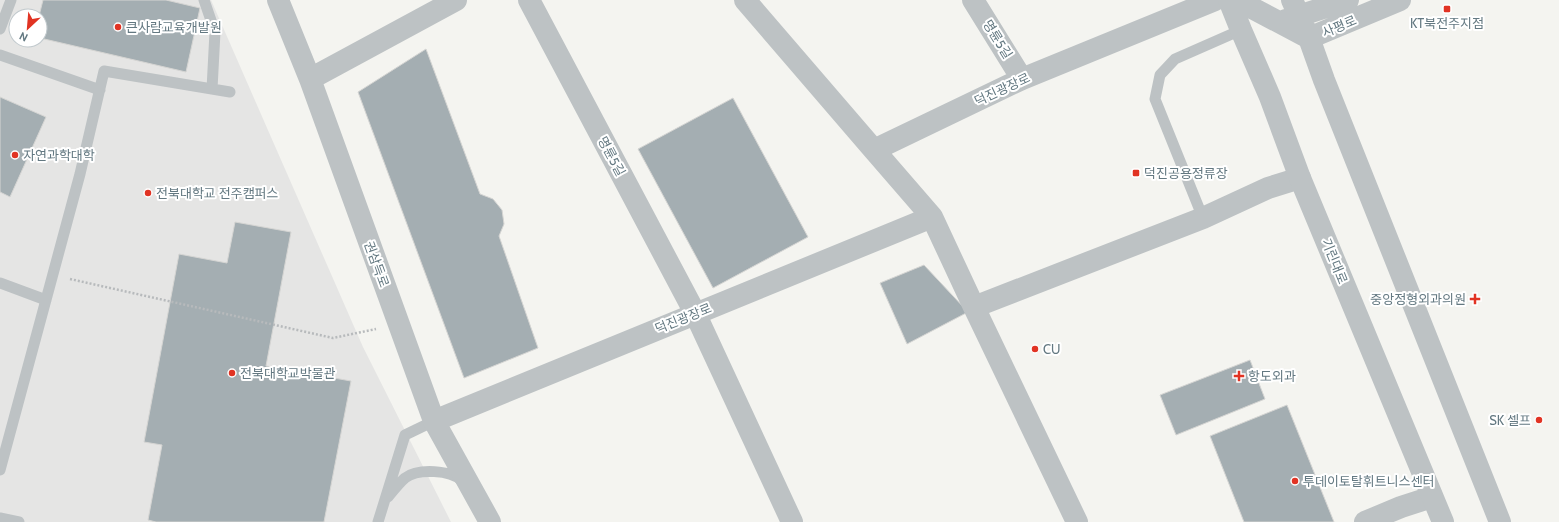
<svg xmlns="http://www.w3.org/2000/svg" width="1559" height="522" font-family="Cabin,'Noto Sans KR',sans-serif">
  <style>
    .built { fill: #e5e5e4; fill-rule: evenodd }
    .building { fill: #a4aeb2; stroke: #d5d5d3 }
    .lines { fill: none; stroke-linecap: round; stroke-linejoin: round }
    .path { stroke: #b7babc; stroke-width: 2.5; stroke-dasharray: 2 2; stroke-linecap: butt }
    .service { stroke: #bdc2c4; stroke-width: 11 }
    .minor { stroke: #bdc2c4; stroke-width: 22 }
    .tertiary { stroke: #bdc2c4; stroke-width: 22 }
    .poi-dot { fill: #e13323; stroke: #fff; stroke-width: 1.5 }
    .labels { text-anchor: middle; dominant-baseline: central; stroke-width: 4; stroke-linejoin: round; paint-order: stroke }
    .poi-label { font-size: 13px; fill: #637881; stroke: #fff; text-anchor: start }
    .street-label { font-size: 13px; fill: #637881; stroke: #fff }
  </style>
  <rect width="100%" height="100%" fill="#f4f4f0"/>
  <!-- built -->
  <path class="built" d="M0 0H211L363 347 451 522H0ZM16 16H40V40H16Z"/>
  <!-- building -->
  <path class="building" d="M43 0H166L200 8 186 72 40 38 39 16Z
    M426 49 480 194 493 199 502 210 504 224 499 236 538 348 464 378 358 92Z
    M0 97 46 117 10 197 0 192Z
    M733 98 808 237 713 288 638 149Z
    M235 222 291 232 266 366 351 381 324 522H156L148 520 162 445 144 442 179 254 227 263Z
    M924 265 968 312 907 344 880 283Z
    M1250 360 1265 399 1176 435 1160 395Z
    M1287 405 1334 522H1244L1210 436Z"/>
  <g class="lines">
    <!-- path -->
    <path class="path" d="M70 279 333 338 376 329"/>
    <!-- service -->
    <path class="service" d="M204 0 215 32 212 89
      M0 29 11 0
      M0 55 100 90
      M1203 218 1155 99 1160 75 1175 59 1241 30
      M0 283 46 300
      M0 470 80 174 104 71 230 92
      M388 497C393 491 399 483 405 478 418 468 451 470 462 481
      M0 518 19 522
      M378 522 405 435 434 421"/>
    <!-- minor -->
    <path class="minor" d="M278 0 310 79 434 421 490 522
      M529 0 695 313 792 522
      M745 0 874 150
      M973 0 1022 79
      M310 79 456 0
      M932 217 974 307 1203 218 1268 188 1300 178
      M974 307 1077 522
      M434 421 932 217 874 150 1022 79 1215 0
      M1365 522 1401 507 1432 497"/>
    <!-- tertiary -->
    <path class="tertiary" d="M1229 0 1241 30 1270 97 1300 178 1443 522
      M1237 0 1309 38 1400 0
      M1292 0 1309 38 1324 80 1500 522
      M1286 20 1348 0"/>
  </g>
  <!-- markers -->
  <g class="poi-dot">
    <rect x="1443" y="5" width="8" height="8" rx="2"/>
    <circle cx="118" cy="27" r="4"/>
    <circle cx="15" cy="155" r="4"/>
    <rect x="1132" y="169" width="8" height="8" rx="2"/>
    <circle cx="148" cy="193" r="4"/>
    <path d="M1473 293h4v4h4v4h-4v4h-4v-4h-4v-4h4z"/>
    <circle cx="1035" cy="349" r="4"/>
    <circle cx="232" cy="373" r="4"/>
    <path d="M1237 370h4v4h4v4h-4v4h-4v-4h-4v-4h4z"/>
    <circle cx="1539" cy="420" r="4"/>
    <circle cx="1295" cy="481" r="4"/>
  </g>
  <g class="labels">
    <!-- poi labels -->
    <g class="poi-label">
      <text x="1447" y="23" text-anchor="middle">KT북전주지점</text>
      <text x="126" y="27">큰사람교육개발원</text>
      <text x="23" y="155">자연과학대학</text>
      <text x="1144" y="173">덕진공용정류장</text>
      <text x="156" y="193">전북대학교 전주캠퍼스</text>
      <text x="1466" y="299" text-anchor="end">중앙정형외과의원</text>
      <text x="1043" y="349">CU</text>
      <text x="240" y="373">전북대학교박물관</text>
      <text x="1248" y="376">항도외과</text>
      <text x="1531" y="420" text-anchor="end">SK 셀프</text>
      <text x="1303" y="481">투데이토탈휘트니스센터</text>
    </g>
    <!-- street labels -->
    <g class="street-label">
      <text transform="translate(1339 26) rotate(-23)">사평로</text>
      <text transform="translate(998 39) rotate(58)">명륜5길</text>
      <text transform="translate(1002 89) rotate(-25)">덕진광장로</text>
      <text transform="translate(612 156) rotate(62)">명륜5길</text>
      <text transform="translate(1335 261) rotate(68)">기린대로</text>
      <text transform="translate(377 264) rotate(70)">권삼득로</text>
      <text transform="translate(683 318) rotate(-22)">덕진광장로</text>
    </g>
  </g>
  <!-- north arrow -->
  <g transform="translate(28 28) rotate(206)"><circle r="19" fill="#ffffff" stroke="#c1c9cd"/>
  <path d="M0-3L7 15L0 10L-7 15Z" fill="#e13323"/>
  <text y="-6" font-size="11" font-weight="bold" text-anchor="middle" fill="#637881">N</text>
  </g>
</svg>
